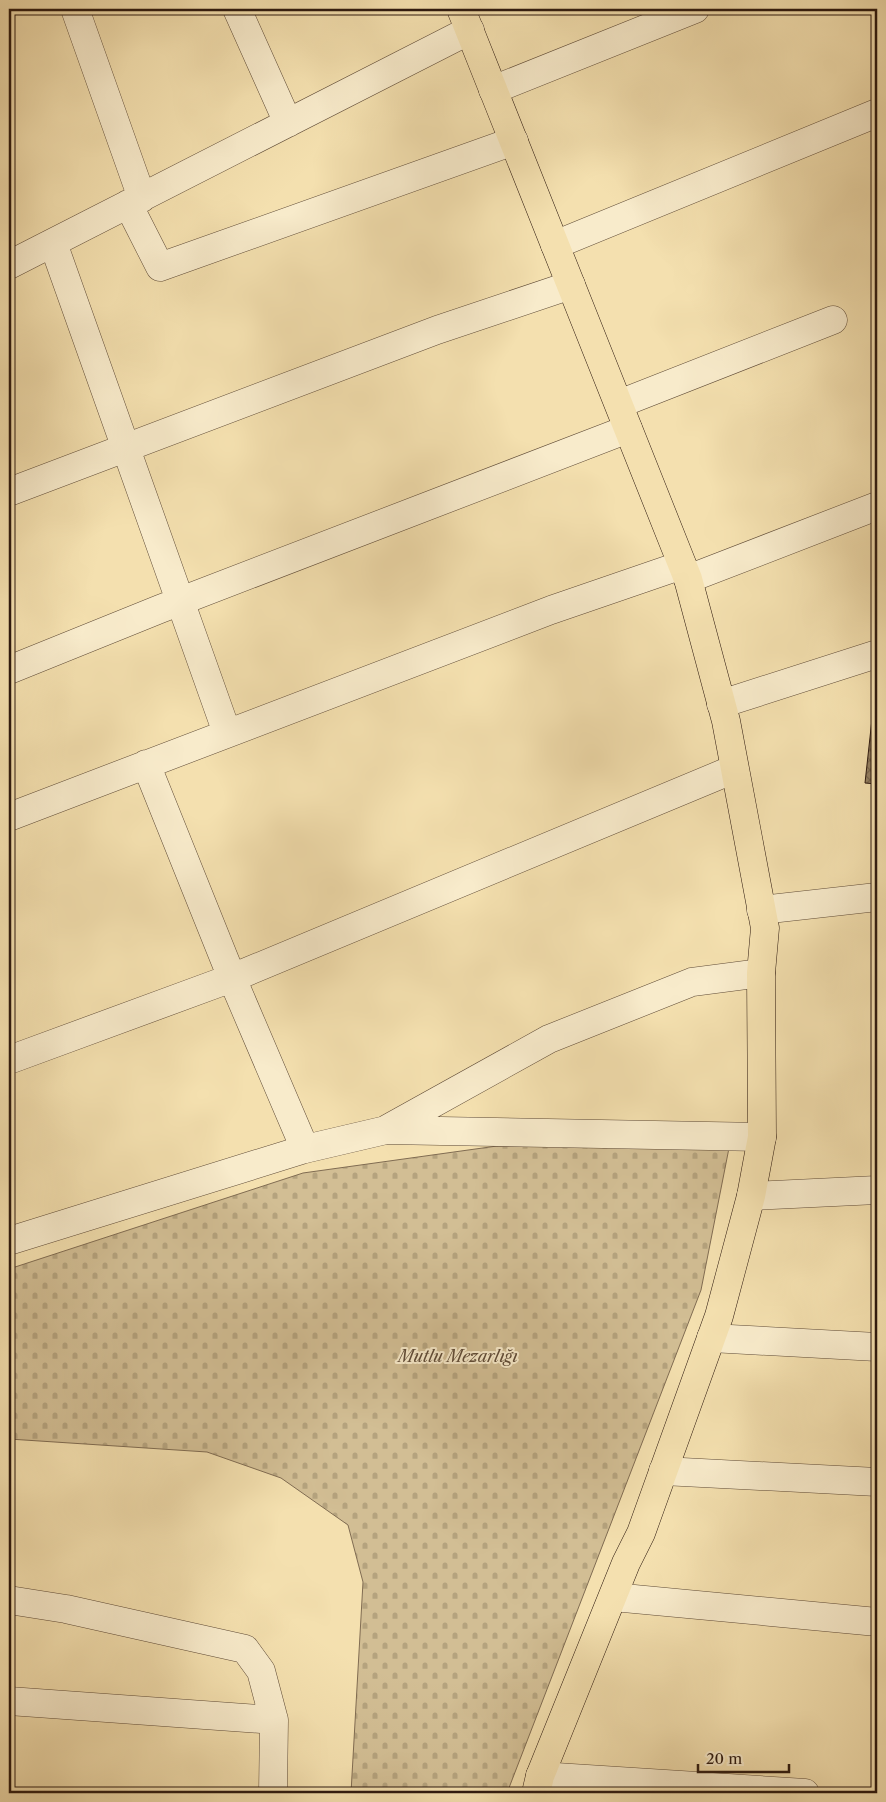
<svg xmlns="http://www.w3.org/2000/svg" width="886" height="1802" font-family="'Libre Caslon Text',serif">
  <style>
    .cemetery { fill: url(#cemetery-stones); stroke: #806c52 }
    .building { fill: url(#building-cross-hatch); stroke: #2d190f }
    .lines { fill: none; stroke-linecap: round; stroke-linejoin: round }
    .minor-casing { stroke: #5f4b37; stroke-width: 29 }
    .major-casing { stroke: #2d190f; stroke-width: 29 }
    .minor { stroke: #f8ebcb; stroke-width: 28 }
    .major { stroke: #f4e0af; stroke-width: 28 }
    .labels { text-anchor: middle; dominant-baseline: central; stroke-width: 4; stroke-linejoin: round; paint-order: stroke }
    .park-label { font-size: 16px; font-style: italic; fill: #5f4b37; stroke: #f8ebcb }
  </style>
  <defs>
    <pattern id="cemetery-stones" width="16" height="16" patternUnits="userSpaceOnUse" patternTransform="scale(1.25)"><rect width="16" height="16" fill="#d2be94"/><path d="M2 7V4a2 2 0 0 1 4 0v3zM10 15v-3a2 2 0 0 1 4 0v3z" fill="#b5a37e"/></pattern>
    <pattern id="building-cross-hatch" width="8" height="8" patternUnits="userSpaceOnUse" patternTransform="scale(1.25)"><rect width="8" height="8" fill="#948062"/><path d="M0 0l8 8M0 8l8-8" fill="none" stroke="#79684f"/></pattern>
  </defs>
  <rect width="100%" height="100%" fill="#f4e0af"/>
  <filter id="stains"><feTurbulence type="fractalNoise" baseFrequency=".004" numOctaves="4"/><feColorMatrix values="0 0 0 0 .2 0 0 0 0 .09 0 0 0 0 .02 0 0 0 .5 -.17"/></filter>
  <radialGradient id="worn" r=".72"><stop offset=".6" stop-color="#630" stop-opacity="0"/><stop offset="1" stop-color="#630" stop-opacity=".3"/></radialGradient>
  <!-- cemetery -->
  <path class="cemetery" d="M497 1146 729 1148 701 1290 507 1793H351L363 1582 348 1525 281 1478 207 1452 9 1439V1269L303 1173Z"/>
  <!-- building -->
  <path class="building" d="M872 719H877V784L865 783Z"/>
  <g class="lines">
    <defs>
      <path id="minor" d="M75 9 142 198
        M237 9 288 123
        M493 90 695 9
        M128 204 160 267 514 141
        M53 243 227 733
        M555 245 877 113
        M9 265 470 30
        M619 404 833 320
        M9 492 437 330 571 285
        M688 579 877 506
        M9 670 160 609 628 429
        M721 704 877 654
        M146 764 232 978 305 1149
        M9 817 551 610 682 565
        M761 910 877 897
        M9 1060 232 978 734 769
        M387 1129 549 1039 692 982 761 973
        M751 1196 877 1190
        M9 1241 305 1149 386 1130 762 1137
        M711 1338 877 1347
        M663 1471 877 1482
        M613 1597 877 1622
        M9 1600 66 1609 245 1649 261 1671 274 1720 273 1793
        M9 1701 274 1720
        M540 1776 805 1793"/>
      <path id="major" d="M461 9 688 579 726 721 765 928 761 973 762 1137 751 1196 719 1316 641 1533 626 1563 540 1776 536 1793"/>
    </defs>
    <!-- minor casing -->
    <use href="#minor" class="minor-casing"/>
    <!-- major casing -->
    <use href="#major" class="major-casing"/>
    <!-- minor -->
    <use href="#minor" class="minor"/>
    <!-- major -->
    <use href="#major" class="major"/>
  </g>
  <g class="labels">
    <!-- park labels -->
    <g class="park-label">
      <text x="458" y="1356">Mutlu Mezarlığı</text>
    </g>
  </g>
  <!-- margin -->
  <rect width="886" height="1802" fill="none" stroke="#f4e0af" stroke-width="30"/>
  <rect x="10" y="10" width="866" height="1782" fill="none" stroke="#2d190f" stroke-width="2.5"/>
  <rect x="15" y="15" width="856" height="1772" fill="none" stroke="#2d190f"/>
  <!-- scale -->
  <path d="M698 1764v8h91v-8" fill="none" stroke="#2d190f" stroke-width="2.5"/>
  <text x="706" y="1764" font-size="15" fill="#2d190f" stroke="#f8ebcb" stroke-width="4" paint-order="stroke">20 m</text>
  <rect width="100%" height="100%" filter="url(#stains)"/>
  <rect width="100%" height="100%" fill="url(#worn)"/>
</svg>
